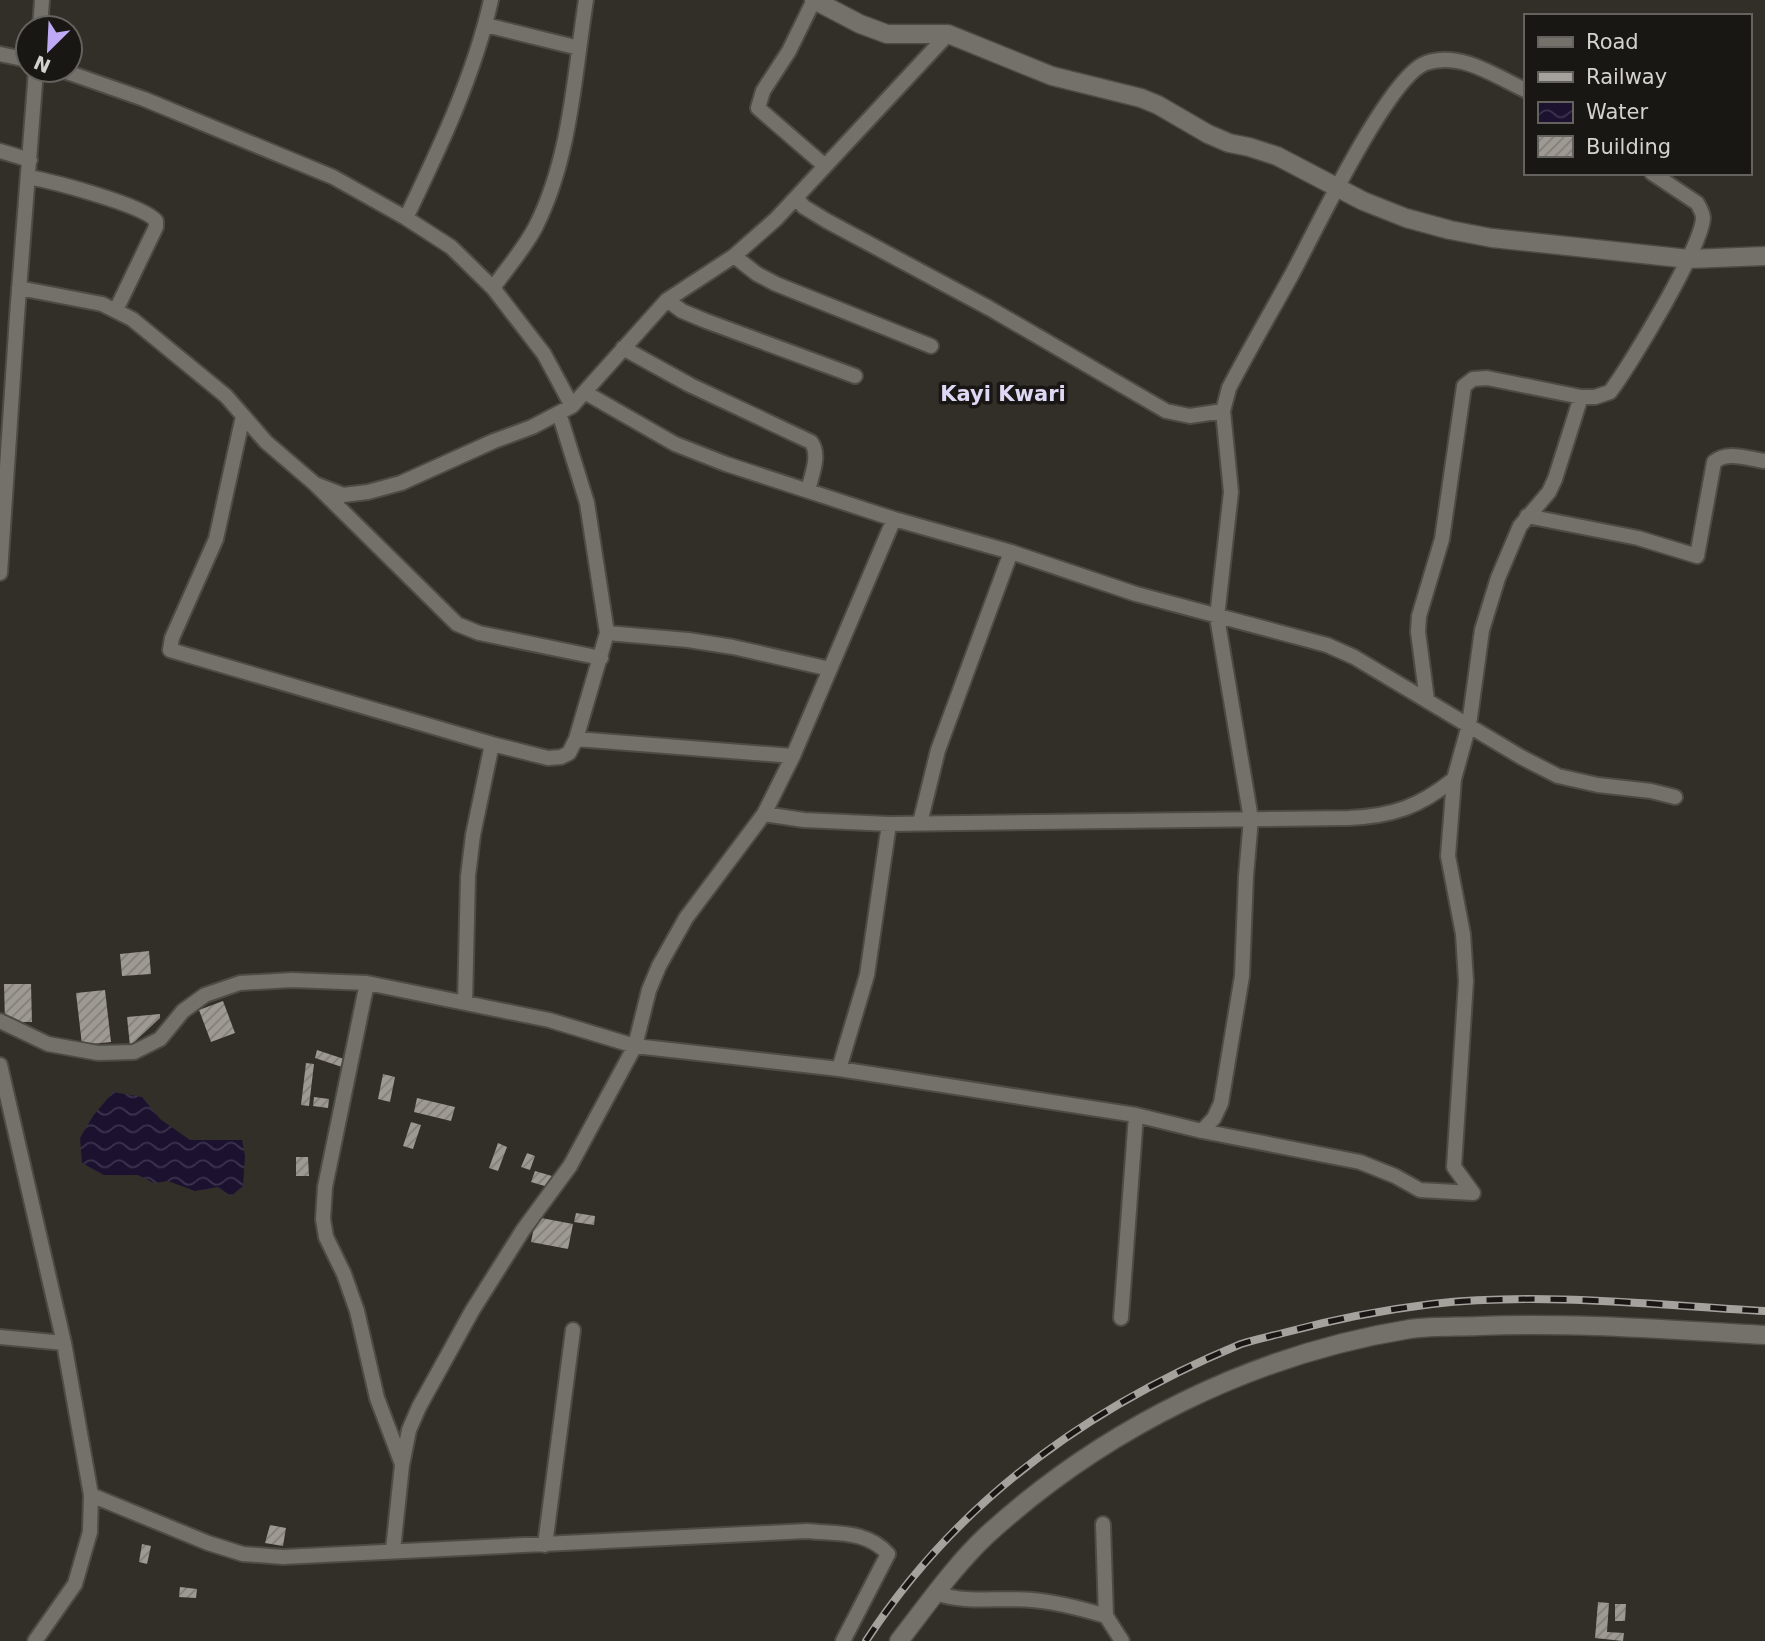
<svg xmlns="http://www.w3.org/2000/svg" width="1765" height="1641" font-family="'DejaVu Sans',sans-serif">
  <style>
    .water { fill: url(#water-waves) }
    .building { fill: url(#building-hatch) }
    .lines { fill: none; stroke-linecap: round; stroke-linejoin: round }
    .minor-casing { stroke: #4d4b46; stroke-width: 18 }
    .tertiary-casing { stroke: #4d4b46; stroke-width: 21 }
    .minor { stroke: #74706a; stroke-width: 14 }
    .tertiary { stroke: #74706a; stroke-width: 18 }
    .rail-casing { stroke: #a5a29e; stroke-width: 8 }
    .rail { stroke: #181714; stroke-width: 5; stroke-dasharray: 16; stroke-linecap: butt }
    .labels { text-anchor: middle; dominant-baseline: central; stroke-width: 7; stroke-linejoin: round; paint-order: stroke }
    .quarter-label { font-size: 21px; font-weight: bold; fill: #dfd8f5; stroke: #181714 }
  </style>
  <defs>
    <pattern id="water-waves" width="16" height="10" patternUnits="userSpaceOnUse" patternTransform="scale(1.75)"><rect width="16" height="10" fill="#1c1230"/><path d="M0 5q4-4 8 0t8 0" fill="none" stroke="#3c344d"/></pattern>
    <pattern id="building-hatch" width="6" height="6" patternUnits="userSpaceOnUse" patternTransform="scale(1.75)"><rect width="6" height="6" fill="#9e9992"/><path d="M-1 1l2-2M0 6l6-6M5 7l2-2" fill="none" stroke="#827e79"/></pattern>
  </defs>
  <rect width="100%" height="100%" fill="#322e28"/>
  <!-- water -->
  <path class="water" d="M113 1092 142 1097 160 1119 190 1140H242L245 1156 243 1186 231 1196 218 1187 195 1191 168 1181 154 1183 138 1175H104L82 1163 80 1138 93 1116Z"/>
  <!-- building -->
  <path class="building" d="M149 951 151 974 122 976 120 954Z
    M4 984H31L32 1022H5Z
    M105 990 111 1042 82 1045 76 993Z
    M223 1001 235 1033 211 1042 199 1010Z
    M160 1014V1018L130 1046 127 1017Z
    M317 1050 347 1060 345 1068 315 1058Z
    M306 1063 314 1064 309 1106 301 1105Z
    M383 1074 395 1077 390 1102 378 1099Z
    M314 1097 329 1099 328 1108 313 1106Z
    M417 1098 455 1107 451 1121 414 1112Z
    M411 1122 421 1125 413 1149 403 1146Z
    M498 1143 507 1147 498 1171 489 1168Z
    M527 1153 535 1156 530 1170 521 1167Z
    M296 1157H308L309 1176H296Z
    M535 1171 552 1176 548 1187 531 1182Z
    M576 1213 595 1216 594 1225 574 1222Z
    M536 1217 573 1224 568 1249 531 1242Z
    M270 1525 286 1528 283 1546 265 1543Z
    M142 1544 151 1546 147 1564 139 1562Z
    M180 1587 197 1589 196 1598 179 1597Z
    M1598 1602 1609 1603 1607 1632 1624 1633 1623 1641 1595 1638Z
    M1615 1604H1626L1625 1621H1615Z"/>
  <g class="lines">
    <defs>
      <path id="minor" d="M814 0 789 51 763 91 758 108 825 166
        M486 25 579 48
        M40 28 42 0
        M0 54 28 60
        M61 70 144 99 333 177 406 218 451 247 493 288 544 354 572 406
        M0 151 30 160
        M28 177C51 181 144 205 156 221V227L116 310
        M796 198 804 207 827 221 989 308 1166 411 1190 416 1223 411
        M406 218C440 147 474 76 491 0
        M734 256 757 274 776 284 931 346
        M19 288 102 304 132 319 226 396 266 442 315 484 457 624 479 633 601 658
        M493 288C507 268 525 248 536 226 571 156 574 76 586 0
        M667 300 682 311 706 321 855 376
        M623 348 690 385 811 442C821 455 811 476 808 491
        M586 393 675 444 726 464 894 519 1011 552 1136 594 1327 645 1354 657 1521 757 1558 776 1598 785 1651 791 1675 797
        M243 416 216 539 172 638 170 650 492 744 548 758 561 757 569 753 576 739 607 633 587 503 559 413
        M315 484 343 495 368 492 401 483 494 441 532 427 572 406 667 300 734 256 776 219 948 34
        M1527 516 1638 538 1697 556 1714 462C1727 450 1749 459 1765 461
        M0 573 17 316 36 70
        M607 633 688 640 733 647 830 669
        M1427 700 1418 632 1419 616 1442 539 1464 386 1473 379 1487 378 1581 397H1595L1610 392C1630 366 1702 246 1703 218 1703 213 1700 208 1697 203L1652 173
        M576 739 793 756
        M764 814 804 820 889 824 1349 818C1393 816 1419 807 1454 779
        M920 823 938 750 1011 552
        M367 983 325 1187 323 1219 326 1237 344 1274 357 1311 377 1398 402 1464
        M465 1003 468 876 473 835 492 744
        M0 1021 48 1044 98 1053 134 1052 160 1039 183 1011 205 995 240 983 292 980 367 983 549 1020 635 1046 839 1069 1136 1115 1202 1131 1360 1162 1395 1176 1420 1190 1473 1193
        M0 1065 64 1343 91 1495 90 1532 75 1584 35 1641
        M839 1069 867 975 889 824
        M1202 1131 1214 1118 1221 1103 1242 976 1246 876 1251 819 1217 617 1231 492 1223 411 1229 388C1249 350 1270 314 1291 276 1313 236 1388 76 1426 63 1460 51 1495 76 1525 90
        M1473 1193 1454 1167 1466 981 1463 934 1448 856 1454 779 1469 725 1482 630 1498 578 1520 526 1549 492 1555 479 1581 397
        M1121 1318 1136 1115
        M0 1337 64 1343
        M91 1495 208 1543 243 1554 283 1557 807 1531C836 1534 867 1530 888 1554L843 1641
        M1103 1524 1106 1616
        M545 1545 573 1330
        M393 1550 402 1465 409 1430 419 1407 472 1311 523 1230 570 1166 635 1046 649 990 659 966 686 918 764 814 793 756 894 519
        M936 1593C965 1604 1000 1597 1032 1600 1057 1602 1083 1609 1106 1616L1122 1641"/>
      <path id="tertiary" d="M814 0 860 24 887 34H948L1052 76 1141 98 1158 105 1208 134 1229 143 1249 147 1277 156 1363 201 1406 218 1450 230 1492 238 1689 259 1765 256
        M899 1641C927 1605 954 1566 987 1535 1104 1428 1254 1354 1410 1329 1433 1326 1457 1327 1479 1326 1574 1322 1670 1330 1765 1335"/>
    </defs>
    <!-- minor casing -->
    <use href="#minor" class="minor-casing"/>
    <!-- tertiary casing -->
    <use href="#tertiary" class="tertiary-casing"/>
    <!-- minor -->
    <use href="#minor" class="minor"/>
    <!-- tertiary -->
    <use href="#tertiary" class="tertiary"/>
    <defs>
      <path id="rail" d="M866 1641C957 1501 1088 1407 1241 1344 1256 1339 1272 1336 1287 1332 1335 1319 1383 1310 1432 1304 1542 1292 1655 1305 1765 1311"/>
    </defs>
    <!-- rail casing -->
    <use href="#rail" class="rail-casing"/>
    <!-- rail -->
    <use href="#rail" class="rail"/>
  </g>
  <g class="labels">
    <!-- quarter labels -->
    <g class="quarter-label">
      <text x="1003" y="394">Kayi Kwari</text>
    </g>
  </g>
  <!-- legend -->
  <rect x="1524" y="14" width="228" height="161" fill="#181714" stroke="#63625e" stroke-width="2"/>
  <rect x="1538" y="37" width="35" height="10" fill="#74706a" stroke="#63625e" stroke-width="2"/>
  <text x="1586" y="49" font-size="21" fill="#d4d2ce">Road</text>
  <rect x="1538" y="72" width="35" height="10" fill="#a5a29e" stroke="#63625e" stroke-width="2"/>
  <text x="1586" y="84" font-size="21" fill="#d4d2ce">Railway</text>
  <rect x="1538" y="102" width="35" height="21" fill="url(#water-waves)" stroke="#63625e" stroke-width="2"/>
  <text x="1586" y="119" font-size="21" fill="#d4d2ce">Water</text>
  <rect x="1538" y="136" width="35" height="21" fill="url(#building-hatch)" stroke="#63625e" stroke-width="2"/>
  <text x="1586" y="154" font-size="21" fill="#d4d2ce">Building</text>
  <!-- north arrow -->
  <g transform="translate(49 49) rotate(204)"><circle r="33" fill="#181714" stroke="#63625e" stroke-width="2"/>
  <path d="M0-5L12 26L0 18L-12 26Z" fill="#bea9f5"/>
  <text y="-10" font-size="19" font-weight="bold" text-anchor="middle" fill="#d4d2ce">N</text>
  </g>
</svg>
